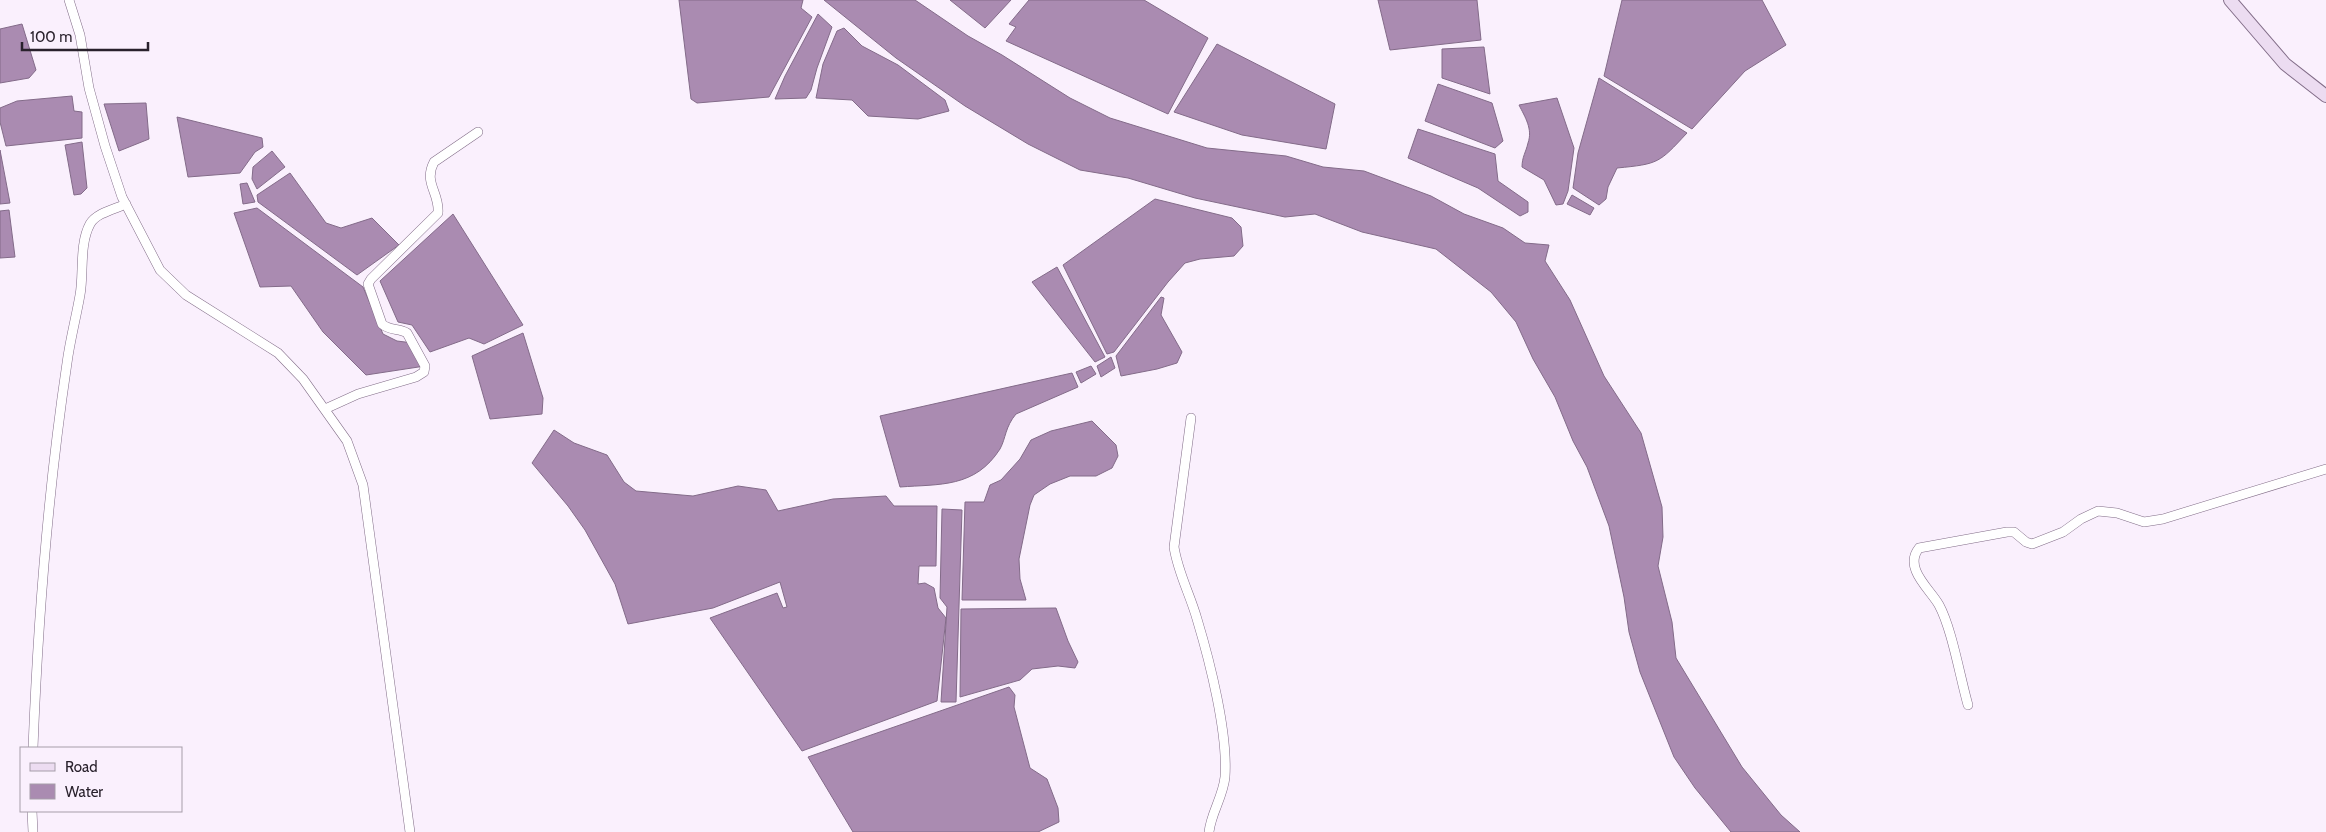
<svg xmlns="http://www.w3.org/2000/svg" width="2326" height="832" font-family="Cabin,sans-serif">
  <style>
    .water { fill: #aa8bb1; stroke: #836b89 }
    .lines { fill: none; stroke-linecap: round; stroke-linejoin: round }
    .street-casing { stroke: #826d88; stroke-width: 10 }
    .secondary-casing { stroke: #826d88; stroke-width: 14 }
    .street { stroke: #fff; stroke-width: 9 }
    .secondary { stroke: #ecdcf1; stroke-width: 12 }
  </style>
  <rect width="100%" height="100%" fill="#faf0fd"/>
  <!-- water -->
  <path class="water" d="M679 0H803L801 8 812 17 769 97 697 103 691 99Z
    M824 0H915L968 36 1002 55 1070 98 1110 118 1207 148 1286 156 1323 167 1364 171 1431 196 1464 214 1503 228 1525 243 1549 245 1545 261 1570 300 1604 376 1641 433 1662 507 1663 537 1658 566 1672 622 1676 658 1742 767 1781 815 1800 832H1731L1695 788 1674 757 1640 672 1629 632 1624 597 1609 526 1587 467 1573 441 1555 397 1533 359 1516 322 1491 292 1436 249 1362 232 1315 214 1285 217 1195 198 1128 178 1080 170 1028 144 965 106 896 58Z
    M950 0H1011L985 28Z
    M1029 0H1144L1208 38 1168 114 1006 41 1016 27 1009 24Z
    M1378 0H1477L1481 40 1390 50Z
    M1622 0H1762L1786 45 1745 71 1692 129 1604 76Z
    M818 14 832 27 817 68 811 90 806 98 775 99 785 76Z
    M22 24 36 70 29 78 0 83V29Z
    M844 28 862 46 898 65 945 100 949 111 918 119 868 116 852 100 816 98 823 64 837 31Z
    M1217 44 1335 104 1326 149 1242 135 1174 112Z
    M1484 47 1490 94 1442 78V49Z
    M1599 78 1687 133C1659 163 1659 164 1617 168L1608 187 1606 199 1599 205 1573 188 1578 153Z
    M1438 84 1492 103 1503 141 1495 148 1425 121Z
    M72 96 74 111 82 112V138L6 146 0 122V108L17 101Z
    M1557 98 1574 148 1568 191 1563 204 1556 205 1544 180 1522 167C1522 157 1526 152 1528 143 1533 129 1525 117 1519 105Z
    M146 103 149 139 119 151 104 104Z
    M177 117 262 138 263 147 255 152 240 173 188 177Z
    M1418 129 1495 154 1498 181 1528 202V212L1520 216 1478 188 1408 158Z
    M82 142 87 188 81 194 74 195 65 145Z
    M0 150 10 203 0 204Z
    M272 151 285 167 257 189 252 179 253 167Z
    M290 173 326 223 341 228 372 218 399 245 357 275 258 202 257 195Z
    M247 183 255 202 243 204 240 184Z
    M1572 195 1594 208 1590 215 1567 204Z
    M1155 199 1232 218 1241 227 1243 246 1234 256 1200 259 1185 263 1168 282 1114 352 1107 354 1063 265Z
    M257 208 363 287 383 334 397 341 413 343 425 366 366 375 323 332 291 286 260 287 234 213Z
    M9 210 15 257 0 258V211Z
    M453 214 523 325 484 344 469 338 430 352 412 325 398 322 380 281Z
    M1057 267 1105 357 1095 362 1032 282Z
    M1161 297 1164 298 1161 315 1182 352 1177 363 1157 369 1121 376 1116 356Z
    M523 333 543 398 542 414 490 419 472 356Z
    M1111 357 1115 368 1101 377 1097 366Z
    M1091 366 1096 374 1081 383 1076 372Z
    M1072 373 1078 387 1016 414C1005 427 1006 438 1000 449 975 488 940 484 900 487L880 416Z
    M1092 421 1116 445 1118 456 1112 468 1096 476H1070L1050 484 1034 495 1030 505 1019 559 1020 579 1026 600H962L965 502H984L990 485 1001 480 1020 459 1031 440 1051 431Z
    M554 430 574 443 607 455 624 482 636 491 693 496 738 486 766 490 778 511 833 499 886 496 894 506H937L936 566H919L918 584 925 583 934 588 938 608 946 618 937 701 802 751 710 618 777 593 783 608 787 607 780 582 713 608 628 624 615 584 585 530 568 506 532 463Z
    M942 509 962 510 956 702H941L947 607 940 598Z
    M1056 608 1068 641 1078 662 1075 668 1058 666 1032 669 1020 680 960 697 961 609Z
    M1009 687 1015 695 1014 707 1030 768 1047 779 1058 808 1059 822 1038 832H853L808 757Z"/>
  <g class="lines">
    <defs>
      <path id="street" d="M69 0 80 35 89 88 105 146 122 197 160 270 186 295 278 353 303 379 347 441 363 485 410 832
        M325 409 358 394 416 377 424 372 425 366 407 333C399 328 390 331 382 324L368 284 371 279 438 213C440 193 423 183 434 162L478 132
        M1191 418 1174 547C1178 573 1190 594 1197 619 1210 662 1228 733 1225 777 1223 797 1211 813 1209 832
        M1968 705C1960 677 1952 629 1939 605 1930 589 1903 568 1919 548L2007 532H2014L2026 542 2032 544 2063 532 2081 519 2098 511 2117 513 2144 522 2163 519 2326 469
        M33 748C38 619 48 490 67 363 70 340 76 318 80 295 84 274 79 244 90 224 96 213 115 209 126 204
        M32 811 33 832"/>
      <path id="secondary" d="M2230 0 2285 64 2326 96"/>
    </defs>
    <!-- street casing -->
    <use href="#street" class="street-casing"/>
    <!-- secondary casing -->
    <use href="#secondary" class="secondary-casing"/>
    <!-- street -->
    <use href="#street" class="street"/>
    <!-- secondary -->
    <use href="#secondary" class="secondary"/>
  </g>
  <!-- legend -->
  <rect x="20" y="747" width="162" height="65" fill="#faf0fd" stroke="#a69da9"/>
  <rect x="30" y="763" width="25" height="8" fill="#ecdcf1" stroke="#a69da9"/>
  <text x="65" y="772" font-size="15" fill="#29212c">Road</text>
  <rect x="30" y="784" width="25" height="15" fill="#aa8bb1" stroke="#a69da9"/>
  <text x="65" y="797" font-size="15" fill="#29212c">Water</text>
  <!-- scale -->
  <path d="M22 42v8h126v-8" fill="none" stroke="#29212c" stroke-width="2.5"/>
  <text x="30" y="42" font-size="15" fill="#29212c" stroke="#faf0fd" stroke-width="4" paint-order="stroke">100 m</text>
</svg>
